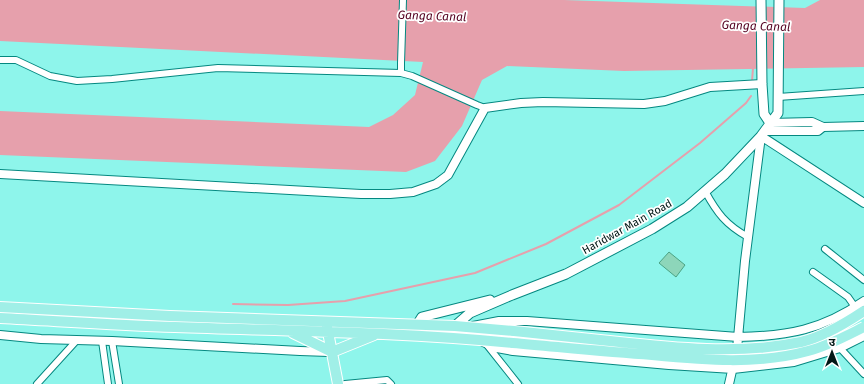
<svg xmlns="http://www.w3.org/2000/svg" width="864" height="384" font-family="'Fira Sans','Noto Sans Devanagari',sans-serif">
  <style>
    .water { fill: #e6a0ac }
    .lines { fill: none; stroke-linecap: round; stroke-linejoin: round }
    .stream { stroke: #e6a0ac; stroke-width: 2 }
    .building { fill: #8dd6ba; stroke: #4ba384 }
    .minor-casing { stroke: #048880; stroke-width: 8 }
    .tertiary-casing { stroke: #048880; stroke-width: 10 }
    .secondary-casing { stroke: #048880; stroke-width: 11 }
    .trunk-casing { stroke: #fff; stroke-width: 12 }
    .minor { stroke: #fff; stroke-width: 6 }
    .tertiary { stroke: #fff; stroke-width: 8 }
    .secondary { stroke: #fff; stroke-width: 9 }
    .trunk { stroke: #a0efe7; stroke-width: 10 }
    .trunk-bridge-casing { stroke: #fff; stroke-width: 12; stroke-linecap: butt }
    .trunk-bridge { stroke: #a0efe7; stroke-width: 10 }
    .labels { text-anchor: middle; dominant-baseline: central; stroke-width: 3.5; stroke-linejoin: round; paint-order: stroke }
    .street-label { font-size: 11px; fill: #021816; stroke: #fff }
    .water-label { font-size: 12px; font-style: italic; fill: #540120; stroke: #fff }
  </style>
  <rect width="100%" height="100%" fill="#8ef5eb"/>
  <!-- water -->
  <path class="water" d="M0 0H564L805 8 820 0H864V67L624 71 507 66 482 80 462 126 435 161 406 172 0 155V111L369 127 393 115 415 95 423 62 0 41Z"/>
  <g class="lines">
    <!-- stream -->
    <path class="stream" d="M752 81 753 68
      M233 304 288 305 345 301 475 273 546 244 619 205 700 143 746 103 751 96"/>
  </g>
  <!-- building -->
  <path class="building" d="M669 252 685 265 676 277 659 263Z"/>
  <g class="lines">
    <defs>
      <path id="minor" d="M403 0 401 63V73L412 76 477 105 485 108
        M0 60H16L50 76 77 81 112 79 218 68 401 73
        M778 97 864 91
        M705 191C717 213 726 225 748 237
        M825 249 864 280
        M813 272 848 297 855 307
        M102 341 108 384
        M112 341 119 384
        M487 345 518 384
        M840 348 864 374
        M37 384 77 340
        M345 384 387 380 391 384"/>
      <path id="tertiary" d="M770 123 812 122 823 127 864 126
        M765 131H818L823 127
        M0 174 361 194H390L413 192 436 184 448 175 485 108 521 103 543 102 644 104 665 101 710 87 762 84
        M473 326 499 321H527L738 337C788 336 822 330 864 301
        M0 335 41 339 112 341 300 351 329 352
        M483 342 497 348 513 351 669 365 733 369 794 362 840 348 864 336
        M729 384 737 349 745 261 761 136 864 203"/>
      <path id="secondary" d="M761 0 762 84 764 114 770 123
        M417 331V325L422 317 490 300
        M454 337 455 326 470 313 512 295 566 274 652 229 687 207 725 174 761 136 778 113 779 0"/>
      <path id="trunk" d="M0 307 170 316 455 326 514 331
        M0 318C58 321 117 325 175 327 288 331 401 332 513 343
        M327 327 338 384
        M293 333 332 352 374 335"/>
    </defs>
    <!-- minor casing -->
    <use href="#minor" class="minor-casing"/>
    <!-- tertiary casing -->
    <use href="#tertiary" class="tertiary-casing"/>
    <!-- secondary casing -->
    <use href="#secondary" class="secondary-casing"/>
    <!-- trunk casing -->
    <use href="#trunk" class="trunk-casing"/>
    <!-- minor -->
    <use href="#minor" class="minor"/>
    <!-- tertiary -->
    <use href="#tertiary" class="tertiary"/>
    <!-- secondary -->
    <use href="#secondary" class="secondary"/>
    <!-- trunk -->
    <use href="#trunk" class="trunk"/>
    <defs>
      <path id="trunk-bridge" d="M514 331C552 335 590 339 629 343 686 349 744 354 801 342 823 337 846 323 864 311
        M513 343C559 347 606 352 652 355 704 360 758 365 808 351 828 346 846 336 864 327"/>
    </defs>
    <!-- trunk-bridge casing -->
    <use href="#trunk-bridge" class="trunk-bridge-casing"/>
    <!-- trunk-bridge -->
    <use href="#trunk-bridge" class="trunk-bridge"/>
  </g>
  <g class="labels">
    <!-- street labels -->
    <g class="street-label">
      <text transform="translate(627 227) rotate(-29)">Haridwar Main Road</text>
    </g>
    <!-- water labels -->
    <g class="water-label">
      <text transform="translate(432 16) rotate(2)">Ganga Canal</text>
      <text transform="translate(756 26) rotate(2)">Ganga Canal</text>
    </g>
  </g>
  <!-- north arrow -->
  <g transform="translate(832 352)" stroke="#ffffff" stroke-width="3" paint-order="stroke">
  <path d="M0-3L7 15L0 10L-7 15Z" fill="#021816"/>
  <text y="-6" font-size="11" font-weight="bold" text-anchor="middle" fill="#021816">उ</text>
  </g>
</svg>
